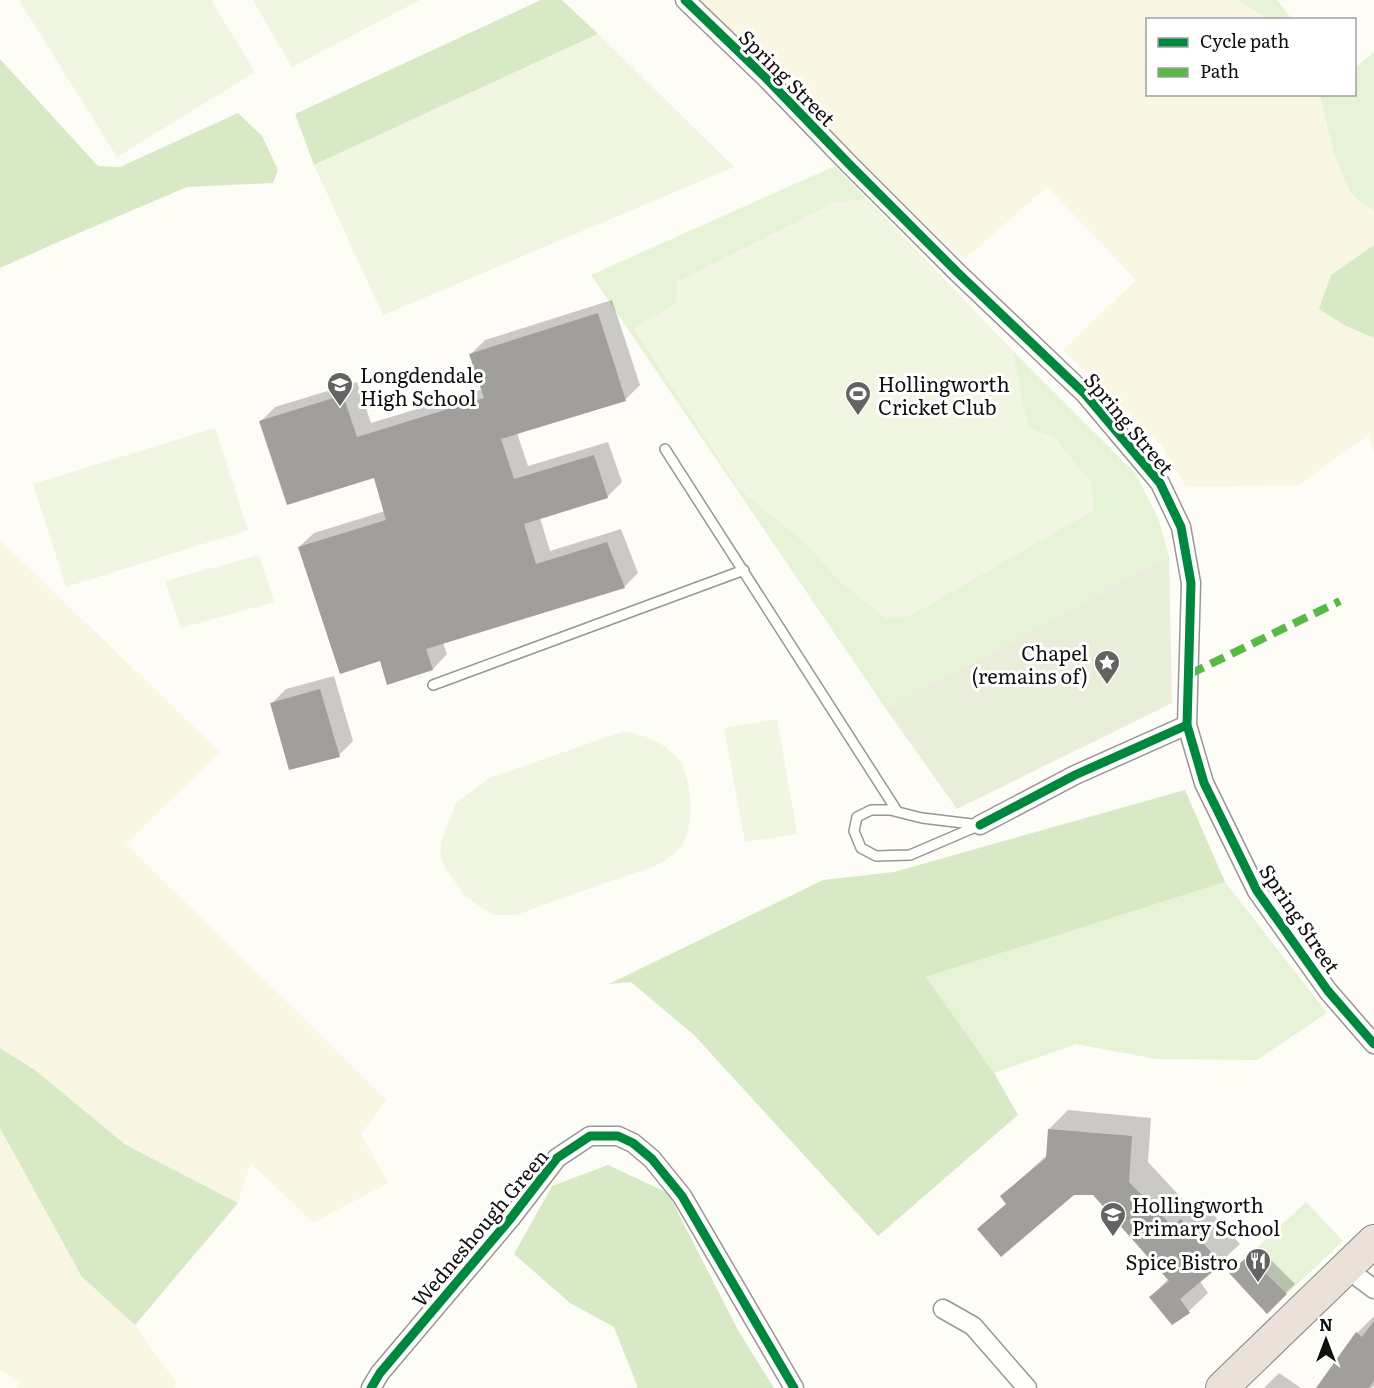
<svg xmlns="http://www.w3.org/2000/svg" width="1374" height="1388" font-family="Literata,serif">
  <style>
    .farmland { fill: #f9f7e4 }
    .green { fill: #e7f3d7 }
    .forest { fill: #d8eac5 }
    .cemetery { fill: #e9eedb }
    .pitch { fill: #f0f6e1 }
    .shadow { fill: #0003 }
    .building { fill: #a19f9c }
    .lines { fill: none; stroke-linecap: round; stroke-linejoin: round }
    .lane-casing { stroke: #979795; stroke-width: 12 }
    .street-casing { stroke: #979795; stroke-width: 21 }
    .highway-casing { stroke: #858482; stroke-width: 34 }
    .lane { stroke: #fffffe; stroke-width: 9 }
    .street { stroke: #fffffe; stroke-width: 18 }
    .highway { stroke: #eae1d8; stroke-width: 32 }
    .quiet { stroke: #58b947; stroke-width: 8; stroke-dasharray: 15 8; stroke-linecap: butt }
    .cycleway-casing { stroke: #fff; stroke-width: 13 }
    .cycleway { stroke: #00873e; stroke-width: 9 }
    .labels { text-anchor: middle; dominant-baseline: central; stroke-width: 6; stroke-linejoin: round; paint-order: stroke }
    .street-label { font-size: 20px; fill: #111; stroke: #fff }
    .poi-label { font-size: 20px; fill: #111; stroke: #fff; text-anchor: start }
  </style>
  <rect width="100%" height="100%" fill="#fdfcf7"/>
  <!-- farmland -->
  <path class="farmland" d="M700 0H1238L1266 19 1148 20V94L1320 95 1334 155 1351 194 1374 211V245L1372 246 1346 326 1374 338V452L1368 435 1299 485 1186 487 1162 446 1063 350 1136 280 1047 187 965 259 948 245 863 163Z
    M0 540 220 752 126 844 387 1100 361 1134 388 1183 313 1223 251 1163 238 1203 126 1145 35 1070 0 1048Z
    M0 1128 82 1277 135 1325 177 1384 174 1388H16L19 1383 0 1370Z"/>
  <!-- green -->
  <path class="green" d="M1238 0H1277L1292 19H1267Z
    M1373 53 1374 54V211L1351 194 1334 155 1320 95 1354 94 1355 68Z
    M835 166 1013 351 1136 474 1158 518 1169 556 886 709 591 275Z
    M1225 882 1327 1013 1257 1060 1156 1059 1076 1044 994 1073 926 977Z
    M1306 1202 1343 1241 1287 1294 1248 1256Z"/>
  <!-- forest -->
  <path class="forest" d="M541 0H562L598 34 314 165 295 114Z
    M0 59 98 166 120 167 238 113 262 136 278 170 273 183 187 187 58 242 0 268Z
    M1374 245V338L1346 326 1319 309 1331 275Z
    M1185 790 1225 882 926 977 994 1073 1018 1115 878 1236 694 1035 631 982 609 984 823 880 894 872Z
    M0 1048 35 1070 126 1145 238 1203 135 1325 82 1277 0 1128Z
    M608 1165 668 1193 738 1330 774 1388H638L614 1327 570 1303 514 1254 552 1186Z"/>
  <!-- cemetery -->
  <path class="cemetery" d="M1169 556 1172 703 957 809 886 709Z"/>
  <!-- pitch -->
  <path class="pitch" d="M19 0H211L255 72 117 157Z
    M253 0H420L292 67Z
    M598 34 734 167 383 315 314 165Z
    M865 199 1013 351 1023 406 1029 428 1055 437 1091 483 1094 510 912 615 887 619 840 582 805 543 739 489 633 328 676 304 677 282 835 202Z
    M215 428 248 530 66 587 33 484Z
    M259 555 274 602 181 628 165 581Z
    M777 719 797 834 745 842 724 728Z
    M622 732C644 732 674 747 683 767 692 787 694 828 681 847 676 853 665 861 659 864 646 871 629 874 616 879 582 891 549 903 516 915H495L483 909 465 895 445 868 441 858V842L456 803 489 778Z"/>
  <!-- shadow -->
  <path class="shadow" d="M612 300 640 385 625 400 517 433 528 466 608 442 622 482 607 497 540 518 550 551 621 529 638 573 624 587 443 643 447 654 433 669 388 683 381 660 299 547 314 533 385 511 375 476 260 422 275 407 357 382 371 423 483 389 471 354 485 340Z
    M334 676 353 741 339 755 271 704 286 689Z
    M1068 1110 1151 1118 1148 1162 1191 1208 1201 1201 1240 1244 1200 1281 1208 1293 1189 1311 1151 1297 1168 1279 1094 1194 1074 1193 979 1229 1007 1203 1002 1196 1047 1155 1049 1129Z
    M1259 1248 1295 1284 1267 1312 1241 1264Z
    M1374 1316V1386L1372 1388H1319L1357 1333Z
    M1279 1373 1301 1388H1264Z"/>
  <!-- building -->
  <path class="building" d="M598 313 626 401 501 439 514 479 594 455 608 498 524 524 536 564 607 542 625 588 426 649 433 670 387 685 380 661 340 674 298 547 386 520 374 478 287 505 259 421 343 395 357 437 484 398 469 354Z
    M320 689 340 757 289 770 270 703Z
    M1048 1129 1132 1136 1129 1182 1172 1226 1181 1219 1222 1264 1180 1299 1190 1313 1172 1325 1149 1297 1169 1281 1093 1195H1074L1001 1257 977 1229 1006 1204 1000 1196 1046 1158Z
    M1248 1256 1287 1294 1267 1314 1229 1273Z
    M1374 1321V1381L1369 1388H1316L1356 1332 1362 1337Z"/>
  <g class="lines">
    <defs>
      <path id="lane" d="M665 449 897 811
        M433 685 744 570
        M871 810H890L922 818 980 825 910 855 876 856 861 848 854 831 857 817Z"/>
      <path id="street" d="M685 0 766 78 850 165 958 273 1085 394 1160 483 1181 527 1191 583 1187 725 1204 783 1257 891 1328 991 1374 1044
        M980 825 1075 775 1187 725
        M1346 1268 1374 1289
        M943 1309 973 1326 1027 1388
        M371 1388 380 1373 511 1218 557 1158 590 1136H618L633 1143 652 1159 682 1196 794 1388"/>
      <path id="highway" d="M1222 1388 1374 1241"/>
    </defs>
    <!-- lane casing -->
    <use href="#lane" class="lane-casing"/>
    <!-- street casing -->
    <use href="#street" class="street-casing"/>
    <!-- highway casing -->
    <use href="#highway" class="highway-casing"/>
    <!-- lane -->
    <use href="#lane" class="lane"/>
    <!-- street -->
    <use href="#street" class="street"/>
    <!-- highway -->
    <use href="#highway" class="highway"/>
    <!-- quiet -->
    <path class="quiet" d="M1190 674 1340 601"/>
    <defs>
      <path id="cycleway" d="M685 0 766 78 850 165 958 273 1085 394 1160 483 1181 527 1191 583 1187 725 1204 783 1257 891 1328 991 1374 1044
        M980 825 1075 775 1187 725
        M371 1388 380 1373 511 1218 557 1158 590 1136H618L633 1143 652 1159 682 1196 794 1388"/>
    </defs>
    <!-- cycleway casing -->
    <use href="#cycleway" class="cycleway-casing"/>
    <!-- cycleway -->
    <use href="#cycleway" class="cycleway"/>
  </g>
  <!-- icons -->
  <defs>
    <symbol id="school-pin" viewBox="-11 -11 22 30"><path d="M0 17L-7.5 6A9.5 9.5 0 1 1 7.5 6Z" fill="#646362" stroke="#fff"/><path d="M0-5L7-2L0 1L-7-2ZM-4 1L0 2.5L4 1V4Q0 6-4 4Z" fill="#fff"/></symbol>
    <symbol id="stadium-pin" viewBox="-11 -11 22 30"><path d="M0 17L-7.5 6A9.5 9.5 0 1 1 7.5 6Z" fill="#646362" stroke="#fff"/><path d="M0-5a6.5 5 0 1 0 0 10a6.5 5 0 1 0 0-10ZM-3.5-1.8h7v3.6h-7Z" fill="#fff"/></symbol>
    <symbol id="sight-pin" viewBox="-11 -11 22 30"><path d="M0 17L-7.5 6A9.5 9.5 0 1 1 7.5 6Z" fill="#646362" stroke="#fff"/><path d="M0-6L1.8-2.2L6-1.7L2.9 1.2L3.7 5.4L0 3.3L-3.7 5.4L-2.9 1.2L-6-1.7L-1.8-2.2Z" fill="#fff"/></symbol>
    <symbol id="restaurant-pin" viewBox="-11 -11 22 30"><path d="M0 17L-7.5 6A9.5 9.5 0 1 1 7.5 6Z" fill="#646362" stroke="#fff"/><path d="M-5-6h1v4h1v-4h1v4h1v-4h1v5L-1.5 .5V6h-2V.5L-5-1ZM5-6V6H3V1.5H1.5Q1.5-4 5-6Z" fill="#fff"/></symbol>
  </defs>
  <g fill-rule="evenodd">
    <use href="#school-pin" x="325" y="370" width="30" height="40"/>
    <use href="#stadium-pin" x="843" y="379" width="30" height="40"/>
    <use href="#sight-pin" x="1092" y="648" width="30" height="40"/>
    <use href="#school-pin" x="1098" y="1200" width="30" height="40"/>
    <use href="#restaurant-pin" x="1243" y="1246" width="30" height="40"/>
  </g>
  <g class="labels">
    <!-- street labels -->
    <g class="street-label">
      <text transform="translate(788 77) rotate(45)">Spring Street</text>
      <text transform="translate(1130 423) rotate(50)">Spring Street</text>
      <text transform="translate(1301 918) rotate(56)">Spring Street</text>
      <text transform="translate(479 1227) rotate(-50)">Wedneshough Green</text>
    </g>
    <!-- poi labels -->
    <g class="poi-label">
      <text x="360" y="374">Longdendale<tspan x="360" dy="23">High School</tspan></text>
      <text x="878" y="383">Hollingworth<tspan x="878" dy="23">Cricket Club</tspan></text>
      <text x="1088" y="652" text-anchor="end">Chapel<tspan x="1088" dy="23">(remains of)</tspan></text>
      <text x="1132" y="1204">Hollingworth<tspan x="1132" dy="23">Primary School</tspan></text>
      <text x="1238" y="1261" text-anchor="end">Spice Bistro</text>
    </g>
  </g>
  <!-- legend -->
  <rect x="1146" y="18" width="210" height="78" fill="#ffffff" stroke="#a0a0a0" stroke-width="1.5"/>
  <rect x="1158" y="38" width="30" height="9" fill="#00873e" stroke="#a0a0a0" stroke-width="1.5"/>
  <text x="1200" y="48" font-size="18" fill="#111111">Cycle path</text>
  <rect x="1158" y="68" width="30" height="9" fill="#58b947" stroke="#a0a0a0" stroke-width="1.5"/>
  <text x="1200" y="78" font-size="18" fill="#111111">Path</text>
  <!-- north arrow -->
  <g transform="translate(1326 1340)" stroke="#ffffff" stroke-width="4.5" paint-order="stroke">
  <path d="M0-4.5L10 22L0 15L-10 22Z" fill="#111111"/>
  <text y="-9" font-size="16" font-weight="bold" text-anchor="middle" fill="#111111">N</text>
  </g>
</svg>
